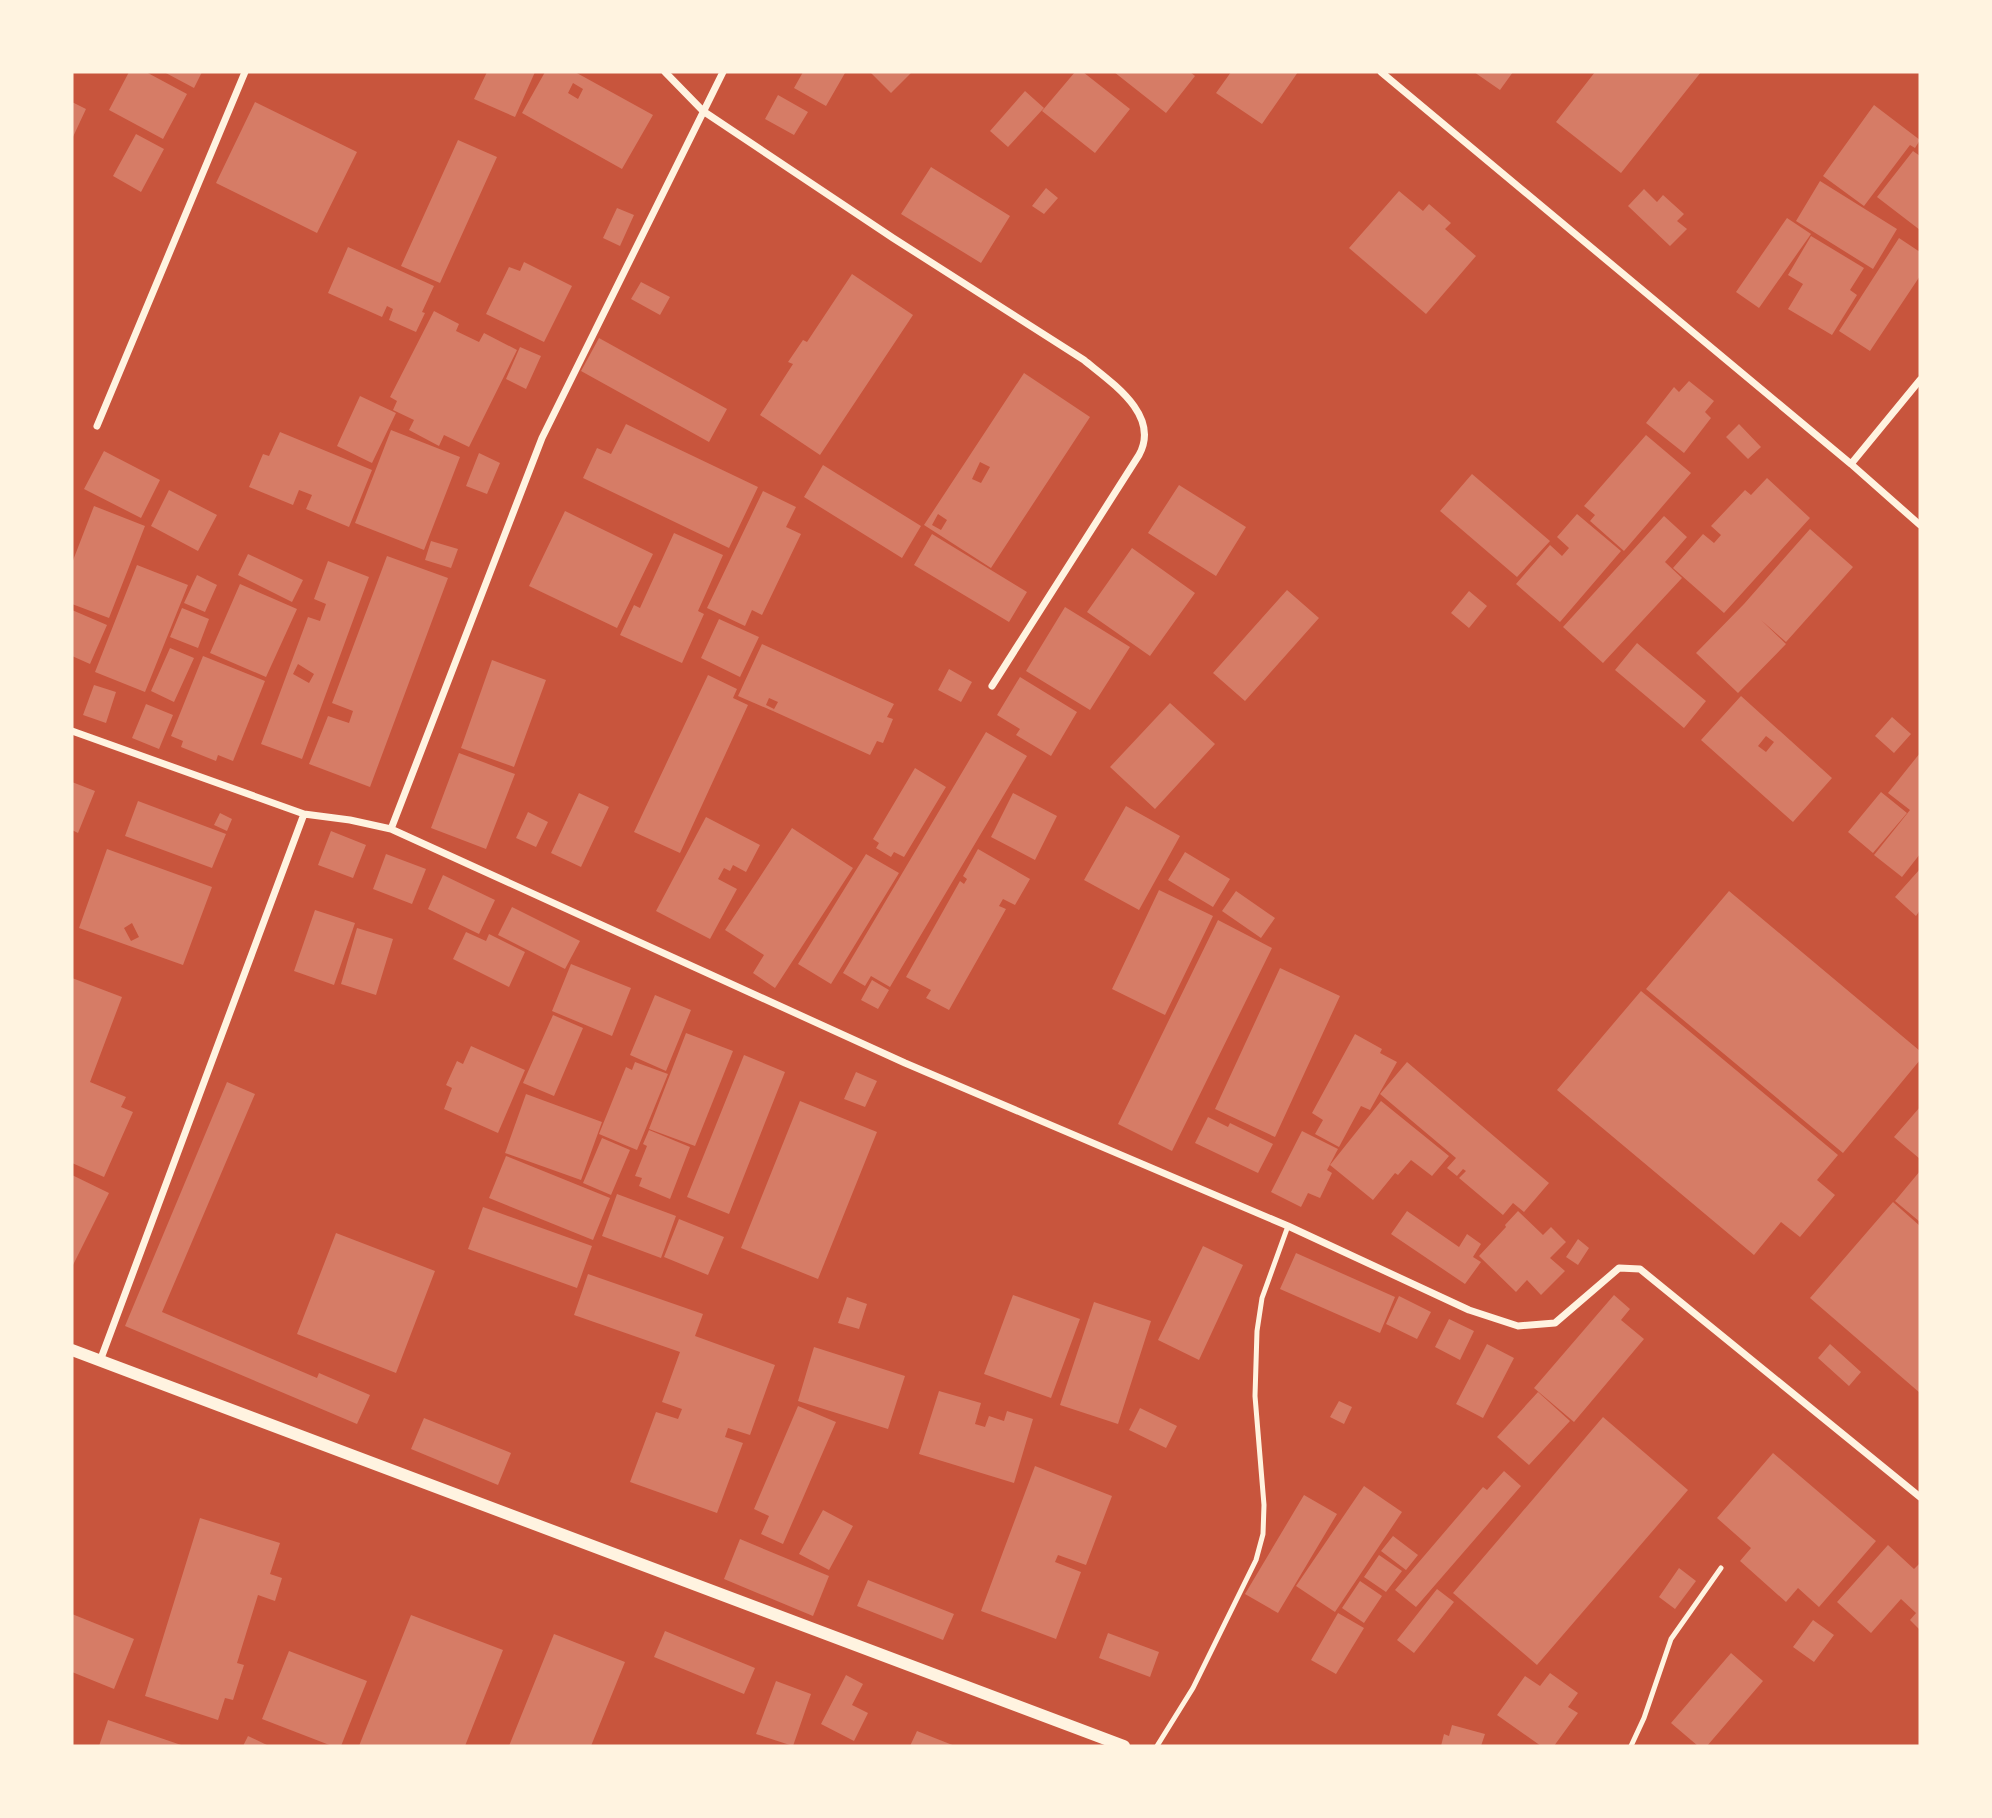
<svg xmlns="http://www.w3.org/2000/svg" width="1992" height="1818" font-family="Overpass,sans-serif">
  <style>
    .building { fill: #d67c66; fill-rule: evenodd }
    .lines { fill: none; stroke-linecap: round; stroke-linejoin: round }
    .service { stroke: #fff3e0; stroke-width: 5 }
    .minor { stroke: #fff3e0; stroke-width: 7 }
    .tertiary { stroke: #fff3e0; stroke-width: 12 }
  </style>
  <rect width="100%" height="100%" fill="#c8553d"/>
  <!-- building -->
  <path class="building" d="M129 72H146L187 94 163 139 109 110Z
    M164 72H202L194 88Z
    M487 72H535L515 117 474 99Z
    M545 72H575L653 115 622 169 522 113ZM573 83 583 89 578 99 568 93Z
    M803 72H843L845 73 826 106 794 88Z
    M870 72H912L891 93Z
    M1075 72H1083L1130 109 1095 153 1042 111Z
    M1114 72H1190L1195 76 1166 113Z
    M1231 72H1298L1262 124 1216 93Z
    M1474 72H1513L1500 90Z
    M1595 72H1701L1621 173 1556 122Z
    M1025 91 1044 108 1008 147 990 131Z
    M778 95 808 112 794 135 765 119Z
    M72 102 86 109 72 139Z
    M255 102 357 152 317 233 216 183Z
    M1874 105 1920 140 1915 148 1910 145 1864 206 1823 176Z
    M136 134 164 149 141 192 113 176Z
    M458 140 497 157 440 283 401 266Z
    M1913 151 1920 156V230L1877 197Z
    M931 167 1010 216 981 263 901 214Z
    M1820 181 1897 229 1873 269 1796 221Z
    M1046 188 1058 198 1044 214 1032 206Z
    M1644 189 1657 202 1663 195 1684 214 1677 221 1687 229 1670 246 1628 206Z
    M1399 191 1423 211 1429 204 1451 223 1445 229 1476 256 1426 314 1349 248Z
    M617 208 634 215 620 246 603 238Z
    M1787 218 1811 234 1759 308 1736 292Z
    M1811 236 1864 268 1850 290 1857 295 1832 335 1788 309 1803 284 1788 275Z
    M1899 238 1920 252V276L1870 351 1839 331Z
    M348 247 434 286 422 312 425 313 416 332 389 320 393 309 387 306 382 317 328 293Z
    M524 262 572 286 544 342 486 314 509 267 520 271Z
    M852 274 913 315 820 455 760 415 793 364 788 362 803 340 807 342Z
    M641 282 670 297 660 315 631 299Z
    M434 311 459 324 456 331 479 342 484 333 517 350 469 447 444 435 439 446 409 430 414 420 393 410 397 401 390 397Z
    M599 338 727 409 709 442 581 371Z
    M520 347 541 356 526 389 506 379Z
    M1024 373 1090 417 991 568 924 525ZM980 462 990 467 981 483 972 479ZM938 514 947 520 941 530 932 525Z
    M1689 381 1714 401 1705 412 1711 418 1684 453 1646 423 1674 387 1679 392Z
    M360 396 396 413 372 463 337 446Z
    M626 424 758 487 729 548 583 478 597 448 611 454Z
    M1739 424 1761 447 1748 459 1726 437Z
    M391 430 460 457 424 550 355 523Z
    M280 432 372 470 349 527 306 509 312 495 299 490 293 505 249 487 263 454 269 456Z
    M1646 435 1691 473 1624 551 1590 521 1595 515 1584 506Z
    M104 451 160 480 141 518 84 489Z
    M479 453 500 463 487 494 466 486Z
    M823 465 921 526 902 558 804 497Z
    M1472 474 1550 541 1517 577 1440 511Z
    M1767 478 1810 518 1724 613 1673 568 1703 534 1714 543 1721 535 1711 526 1745 490 1751 495Z
    M1179 485 1246 527 1216 576 1148 533Z
    M169 490 217 515 198 551 151 526Z
    M763 491 796 507 786 527 801 534 762 615 752 610 745 626 707 608Z
    M94 506 145 526 109 618 72 604V563Z
    M565 511 653 554 617 628 529 586Z
    M1577 514 1621 551 1560 622 1516 584 1550 545 1562 556 1569 548 1557 537Z
    M1664 516 1687 537 1665 562 1682 578 1603 663 1563 627Z
    M1810 529 1853 567 1786 642 1761 620 1786 644 1738 693 1696 653 1744 604Z
    M674 533 723 555 698 611 704 614 682 663 620 635 634 605 640 608Z
    M932 534 1027 592 1009 622 914 565Z
    M431 541 458 549 451 568 425 560Z
    M1132 548 1195 593 1150 656 1087 612Z
    M248 554 303 580 292 602 238 575Z
    M387 556 448 578 370 787 309 764 328 716 349 723 353 711 332 703Z
    M328 561 369 577 302 759 261 744 308 617 320 621 326 604 314 599ZM298 664 314 674 309 683 293 674Z
    M137 565 188 585 145 692 95 672Z
    M197 575 217 585 205 612 184 603Z
    M240 584 297 609 266 677 210 653Z
    M1287 590 1319 618 1245 701 1213 673Z
    M1469 591 1487 606 1469 628 1451 613Z
    M1065 607 1130 647 1090 710 1026 671Z
    M182 608 209 619 198 648 170 637Z
    M72 610 107 625 90 664 72 656Z
    M719 619 759 637 740 677 701 658Z
    M1637 643 1706 701 1684 728 1615 670Z
    M762 644 894 704 887 717 893 719 883 743 877 741 870 755 773 711 778 702 769 698 766 705 774 709 773 711 738 696Z
    M170 648 194 658 174 702 151 691Z
    M203 656 265 681 233 761 218 755 216 761 181 747 183 741 171 736Z
    M492 660 546 680 514 767 461 748Z
    M949 669 972 682 961 702 938 690Z
    M708 675 737 689 733 698 748 705 680 853 634 832Z
    M1020 677 1077 712 1051 756 1016 735 1020 729 997 715Z
    M94 685 116 692 106 723 83 715Z
    M1741 696 1832 778 1793 822 1701 740ZM1766 736 1774 742 1766 752 1758 746Z
    M1170 703 1215 744 1155 809 1110 767Z
    M146 704 173 715 159 749 132 738Z
    M1892 717 1911 734 1894 753 1875 736Z
    M986 732 1027 756 890 987 871 976 865 986 843 973Z
    M459 753 515 774 486 849 431 828Z
    M1920 753V854L1902 877 1874 855 1910 810 1888 793Z
    M915 768 946 787 904 857 894 852 891 857 876 848 879 843 873 839Z
    M72 782 95 791 78 833 72 830Z
    M1881 792 1907 813 1873 853 1848 832Z
    M579 793 609 807 581 867 551 853Z
    M1013 793 1057 816 1035 860 991 837Z
    M138 801 226 834 212 868 125 836Z
    M1126 806 1180 836 1139 910 1084 880Z
    M528 812 548 822 536 847 516 838Z
    M220 813 232 819 227 831 214 825Z
    M706 817 760 845 746 872 733 865 730 871 724 868 718 879 737 889 710 939 656 911Z
    M792 828 853 868 775 988 753 973 764 955 725 930Z
    M331 831 366 845 353 878 318 865Z
    M107 849 212 887 183 965 79 928ZM132 923 139 937 131 941 124 928Z
    M978 849 1030 879 1015 905 1003 899 999 906 1006 909 949 1010 926 998 931 990 906 977 960 881 964 884 967 879 963 876Z
    M1185 852 1230 879 1213 907 1168 880Z
    M386 854 426 869 412 904 373 889Z
    M866 854 899 873 831 984 798 964Z
    M1920 869V910L1916 916 1895 897Z
    M443 875 495 900 479 934 428 909Z
    M1159 890 1213 916 1165 1015 1112 989Z
    M1236 891 1275 918 1261 938 1222 911Z
    M1729 891 1920 1051V1060L1843 1153 1646 989Z
    M512 907 580 941 565 969 498 935Z
    M315 910 355 923 334 985 294 971Z
    M1218 920 1272 948 1172 1151 1118 1124Z
    M357 928 393 939 376 995 341 984Z
    M466 932 486 941 489 934 525 952 509 987 453 959Z
    M571 964 631 988 612 1036 552 1011Z
    M1280 968 1340 996 1275 1137 1215 1109Z
    M72 978 122 997 90 1082 126 1097 121 1107 133 1112 104 1177 72 1163Z
    M872 980 889 990 878 1009 861 1000Z
    M1641 991 1838 1155 1817 1180 1835 1195 1800 1237 1781 1222 1754 1255 1557 1090Z
    M655 995 691 1010 666 1071 630 1055Z
    M553 1015 583 1028 554 1096 523 1083Z
    M686 1033 733 1051 695 1146 649 1129Z
    M1355 1034 1382 1049 1380 1053 1397 1062 1370 1110 1361 1106 1339 1147 1315 1134 1323 1120 1312 1113Z
    M471 1046 525 1070 498 1133 444 1109 452 1088 446 1085 457 1061 463 1064Z
    M744 1055 785 1072 729 1214 687 1197Z
    M635 1062 668 1074 637 1150 599 1134 626 1067 632 1070Z
    M1407 1062 1549 1183 1524 1212 1513 1203 1503 1215 1459 1178 1466 1171 1463 1169 1457 1176 1447 1168 1456 1158 1380 1094Z
    M856 1072 877 1081 865 1107 844 1099Z
    M227 1082 255 1094 162 1312 317 1378 319 1373 370 1395 357 1424 125 1326Z
    M526 1094 602 1122 581 1180 505 1153Z
    M800 1101 877 1132 818 1279 741 1248Z
    M1381 1101 1449 1156 1432 1176 1411 1160 1398 1175 1395 1173 1373 1200 1330 1165Z
    M1920 1107V1159L1894 1137Z
    M1208 1117 1228 1127 1230 1123 1273 1144 1258 1173 1195 1143Z
    M649 1130 690 1147 670 1199 639 1186 642 1178 635 1176 647 1146 643 1144Z
    M1302 1131 1338 1149 1327 1170 1332 1173 1320 1198 1308 1193 1301 1207 1271 1192Z
    M602 1138 630 1150 611 1195 583 1183Z
    M506 1156 610 1198 593 1240 489 1198Z
    M1920 1171V1222L1895 1201Z
    M72 1175 109 1193 72 1267Z
    M617 1194 676 1216 661 1258 602 1236Z
    M1893 1202 1920 1226V1393L1810 1298Z
    M483 1207 592 1246 577 1288 468 1249Z
    M1407 1211 1459 1247 1467 1234 1481 1244 1473 1257 1481 1262 1465 1284 1391 1234Z
    M1518 1211 1543 1235 1551 1227 1566 1242 1550 1258 1565 1271 1541 1295 1527 1280 1516 1292 1479 1256 1506 1227 1505 1225Z
    M679 1219 724 1237 708 1275 664 1257Z
    M336 1233 435 1271 396 1373 297 1334Z
    M1578 1239 1589 1248 1578 1265 1566 1257Z
    M1203 1246 1243 1265 1199 1360 1158 1340Z
    M1296 1253 1395 1297 1380 1333 1280 1289Z
    M588 1274 703 1314 695 1336 775 1365 750 1435 728 1428 725 1437 743 1443 717 1513 630 1482 656 1412 678 1419 682 1409 662 1402 680 1352 574 1315Z
    M1013 1295 1080 1319 1051 1398 984 1374Z
    M1614 1295 1630 1309 1621 1320 1644 1339 1574 1422 1534 1388Z
    M1399 1296 1431 1312 1417 1339 1386 1324Z
    M847 1297 867 1304 859 1329 838 1323Z
    M1094 1302 1151 1321 1118 1424 1060 1405Z
    M1449 1319 1474 1331 1460 1360 1435 1347Z
    M1487 1344 1514 1358 1483 1418 1456 1404Z
    M1830 1344 1861 1372 1849 1386 1818 1358Z
    M814 1347 905 1376 888 1429 798 1401Z
    M939 1391 981 1403 975 1424 985 1427 989 1416 1004 1421 1007 1411 1033 1419 1014 1483 919 1454Z
    M1538 1392 1570 1421 1529 1465 1497 1437Z
    M1339 1401 1352 1407 1344 1424 1330 1417Z
    M798 1406 836 1422 783 1544 761 1534 769 1516 754 1509Z
    M1140 1408 1177 1426 1166 1448 1129 1430Z
    M1603 1417 1688 1490 1537 1665 1453 1593Z
    M424 1418 511 1453 498 1485 411 1449Z
    M1773 1453 1876 1541 1819 1607 1798 1588 1786 1602 1740 1561 1751 1548 1717 1518Z
    M1035 1466 1112 1496 1086 1565 1058 1555 1055 1562 1081 1572 1056 1639 981 1611Z
    M1504 1471 1521 1486 1416 1607 1395 1590 1483 1487 1487 1490Z
    M1364 1486 1402 1512 1335 1612 1296 1586Z
    M1304 1495 1337 1514 1278 1613 1245 1594Z
    M823 1510 853 1526 829 1570 799 1554Z
    M200 1518 280 1543 270 1574 282 1578 275 1601 258 1595 237 1663 244 1665 233 1700 225 1698 218 1720 145 1696Z
    M1393 1536 1418 1555 1406 1570 1381 1551Z
    M740 1539 829 1576 813 1616 724 1579Z
    M1888 1545 1914 1569 1920 1563V1630L1910 1620 1916 1613 1901 1599 1871 1633 1837 1602Z
    M1379 1555 1402 1571 1386 1592 1364 1577Z
    M1679 1568 1696 1581 1675 1609 1659 1597Z
    M868 1580 954 1614 943 1640 857 1606Z
    M1360 1581 1382 1596 1364 1623 1342 1608Z
    M1437 1589 1454 1602 1414 1653 1397 1640Z
    M1338 1613 1364 1628 1336 1674 1311 1660Z
    M72 1614 134 1639 114 1689 72 1672Z
    M411 1615 503 1650 465 1746H359Z
    M1813 1620 1834 1635 1814 1662 1793 1647Z
    M665 1631 755 1668 744 1694 654 1657Z
    M1108 1633 1159 1652 1150 1677 1099 1658Z
    M554 1634 625 1662 591 1746H509Z
    M289 1651 367 1681 341 1746H332L262 1719Z
    M1731 1653 1763 1681 1707 1746H1698L1671 1723Z
    M1550 1673 1578 1693 1568 1707 1578 1713 1554 1746H1541L1497 1715 1525 1676 1540 1686Z
    M846 1675 863 1684 852 1705 868 1713 854 1741 821 1724Z
    M776 1681 811 1694 793 1746 756 1734Z
    M108 1720 184 1746H99Z
    M1452 1725 1485 1734 1481 1746H1441L1444 1734 1449 1736Z
    M917 1731 955 1746H910Z
    M248 1736 269 1746H243Z"/>
  <g class="lines">
    <!-- service -->
    <path class="service" d="M1157 1746 1193 1688 1256 1560 1263 1534 1264 1505 1255 1396 1257 1331 1262 1298 1288 1226
      M1631 1746 1644 1718 1671 1639 1721 1568"/>
    <!-- minor -->
    <path class="minor" d="M665 72 703 111 893 238 1084 360C1112 383 1161 415 1139 455L992 686
      M1381 72 1851 464 1920 525
      M97 426 245 72
      M1851 464 1920 380
      M72 731 304 814 350 820 391 829 905 1063 1288 1226 1469 1310 1518 1326 1555 1323 1619 1268 1640 1269 1920 1497
      M391 829 542 438 723 72
      M100 1361 304 814"/>
    <!-- tertiary -->
    <path class="tertiary" d="M72 1350 1124 1746"/>
  </g>
  <!-- border -->
  <rect width="1992" height="1818" fill="none" stroke="#fff3e0" stroke-width="147"/>
</svg>
